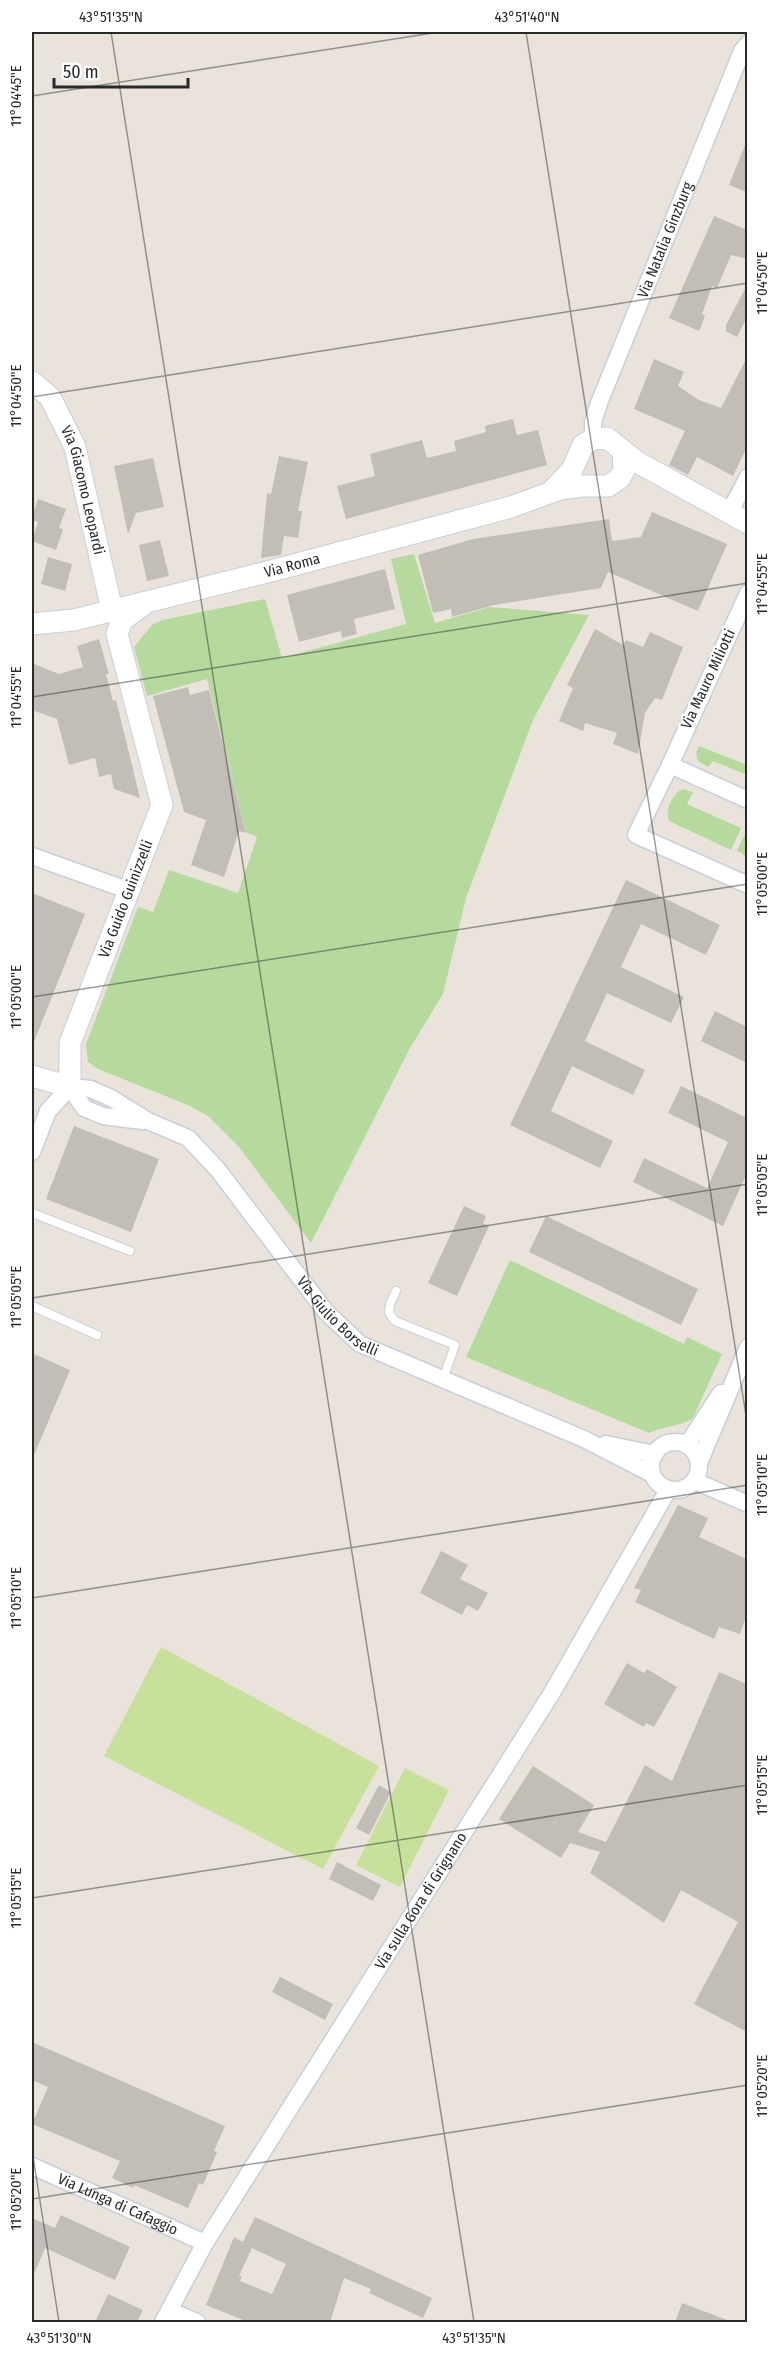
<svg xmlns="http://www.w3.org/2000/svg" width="779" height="2354" font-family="'Fira Sans Condensed',sans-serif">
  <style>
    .green { fill: #b6da9e }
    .pitch { fill: #c7e09b }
    .building { fill: #c2beb7; fill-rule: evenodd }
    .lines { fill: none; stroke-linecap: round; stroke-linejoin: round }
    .service-casing { stroke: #caced9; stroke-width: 10 }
    .minor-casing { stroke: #caced9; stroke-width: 19 }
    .tertiary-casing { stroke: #caced9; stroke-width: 23 }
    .service { stroke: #fff; stroke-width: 8 }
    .minor { stroke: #fff; stroke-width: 16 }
    .tertiary { stroke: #fff; stroke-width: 21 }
    .ticks { fill: none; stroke: #292929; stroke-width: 1.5; stroke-opacity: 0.45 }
    .labels { text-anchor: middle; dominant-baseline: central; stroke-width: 4.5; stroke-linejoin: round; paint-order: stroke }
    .street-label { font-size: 15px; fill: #292929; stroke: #fff }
    .neatline { fill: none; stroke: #292929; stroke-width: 2 }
    .ticks-label { font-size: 15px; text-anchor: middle; fill: #292929 }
  </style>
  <rect width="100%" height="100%" fill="#e9e3dc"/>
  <!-- green -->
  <path class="green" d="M414 554 435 623 490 607 589 615 533 720 466 898 443 994 410 1048 311 1243 239 1147 208 1116 188 1105 98 1069 88 1062 86 1044 138 907 153 912 169 870 238 893 257 837 246 832 207 679 147 696 134 647 152 625 162 620 265 599 282 658 406 624 391 559Z
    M699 746 747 765V775L713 761 708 767 698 761 696 753Z
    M683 789 693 792 687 804 741 828 731 850 669 821C665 810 672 793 683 789Z
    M746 831H748L747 856 737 851Z
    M510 1260 684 1344 687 1337 722 1354 693 1418C680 1427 663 1426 649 1433L466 1357Z"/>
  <!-- pitch -->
  <path class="pitch" d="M161 1647 379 1766 323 1869 104 1756Z
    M405 1768 449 1790 400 1887 356 1865Z"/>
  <!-- building -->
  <path class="building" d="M747 140V192L729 185Z
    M714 216 747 230V259L731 255 717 288 712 286 702 314 705 316 699 331 669 318Z
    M747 285V317L737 337 726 331V325Z
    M747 357V447L733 476 697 457 688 475 669 465 685 431 634 409 654 359 684 372 678 386 699 400 721 408Z
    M513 419 517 435 538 430 547 465 346 519 337 486 375 476 370 454 422 440 427 458 456 451 454 441 486 432 485 426Z
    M279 456 308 462 298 511H302L298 538 284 536 281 555 261 558 267 493 271 494Z
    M153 458 164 507 136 513 128 534 114 466Z
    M38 499 66 509 59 528 63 529 56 550 32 541 38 522 32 520V517Z
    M652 512 727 544 698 611 608 572 601 588 494 605 452 617 451 609 433 613 418 555 473 539 609 519 612 541 641 537Z
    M160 540 169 576 147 581 139 545Z
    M48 557 72 564 65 591 41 584Z
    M385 569 395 609 354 619 357 634 342 638 341 631 299 642 287 595Z
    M595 629 623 645 626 640 643 647 650 632 683 647 662 700 655 698 645 713 638 754 613 744 617 733 585 723 583 731 559 721 573 688 567 685Z
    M99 639 109 674H106L113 701 116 700 140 798 114 789 111 774 99 777 95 758 69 765 57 719 32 710V663L59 674 83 667 77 646Z
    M188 687 190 695 209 690 246 833 239 831 224 877 191 865 206 820 184 812 153 696Z
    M626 880 720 925 706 955 641 924 621 967 684 997 671 1023 607 993 585 1041 645 1070 633 1095 572 1066 551 1111 613 1141 600 1168 510 1125Z
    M32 893 85 914 32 1047Z
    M715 1011 747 1027V1063L701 1041Z
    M681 1086 747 1118V1173L723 1226 633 1182 644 1158 707 1188 728 1142 668 1113Z
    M74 1126 159 1159 131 1232 46 1199Z
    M464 1206 486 1216 483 1223 489 1226 457 1296 428 1283Z
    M546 1216 698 1289 681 1325 529 1252Z
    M32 1353 70 1370 32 1460Z
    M678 1505 708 1518 699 1537 747 1559V1614L740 1634 719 1627 714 1639 635 1602 641 1590 634 1588Z
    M441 1551 468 1565 460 1579 488 1593 478 1611 467 1605 462 1615 420 1593Z
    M627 1663 644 1673 647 1669 677 1687 654 1727 646 1723 644 1727 604 1704Z
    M719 1672 747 1684V2032L694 2004 738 1922 681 1890 664 1923 590 1873 600 1852 570 1843 561 1858 499 1819 533 1766 594 1805 578 1832 606 1842 645 1765 672 1781Z
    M379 1785 391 1792 369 1835 356 1828Z
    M337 1862 381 1885 373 1901 329 1879Z
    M280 1977 333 2004 325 2020 272 1992Z
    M32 2042 225 2126 214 2151 217 2152 203 2185 199 2183 188 2208 134 2185 133 2188 112 2178 120 2161 32 2124 48 2087 32 2080Z
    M61 2215 130 2247 115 2280 45 2248 32 2279V2218L55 2228Z
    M255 2217 432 2298 423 2318 369 2293 371 2289 344 2278 330 2322H248L206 2305 234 2237 243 2242ZM252 2248 286 2264 272 2294 240 2281 242 2277 239 2276Z
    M108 2294 143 2310 137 2322H95Z
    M682 2303 730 2321V2322H675Z"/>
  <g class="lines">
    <defs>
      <path id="service" d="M32 1213 130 1251
        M396 1291 390 1304 389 1313 395 1321 455 1345 443 1379
        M32 1306 97 1335"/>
      <g id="minor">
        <path id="s1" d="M593 439V422L599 403 742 51 748 44"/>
        <path d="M729 513 748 477"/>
        <path d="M748 593 670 765 636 835 748 885"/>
        <path d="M670 765 748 800"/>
        <path d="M32 856 130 891"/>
        <path id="s2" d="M70 1087 91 1089 111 1098 148 1121 188 1138 218 1170 326 1312 360 1344 584 1439 652 1474"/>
        <path d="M70 1087 84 1108 103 1116 143 1121"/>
        <path d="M32 1152 48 1111 70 1087"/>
        <circle cx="675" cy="1466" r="24"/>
        <path d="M606 1444 655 1454"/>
        <path d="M687 1445 721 1393"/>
        <path d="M699 1463 748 1347"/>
        <path d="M695 1481 748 1504"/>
        <path id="s3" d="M32 2166 205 2243"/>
        <path d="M171 2311 197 2322"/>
        <path id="s4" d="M163 2322 205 2243 553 1691 668 1490"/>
      </g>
      <g id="tertiary">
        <path id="s5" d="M32 382 50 397 75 447 112 610"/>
        <path d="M551 492 572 470 583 445 593 439 607 438 637 462 748 523"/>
        <path id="s6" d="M32 624 74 620 275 570 511 507 560 489 582 486H608L620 478 624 470 623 452"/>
        <path id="s7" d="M32 1076 70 1087V1043L162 805 117 634 122 620 142 606"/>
      </g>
    </defs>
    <!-- service casing -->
    <use href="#service" class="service-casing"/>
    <!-- minor casing -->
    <use href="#minor" class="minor-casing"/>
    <!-- tertiary casing -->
    <use href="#tertiary" class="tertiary-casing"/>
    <!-- service -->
    <use href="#service" class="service"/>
    <!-- minor -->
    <use href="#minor" class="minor"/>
    <!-- tertiary -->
    <use href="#tertiary" class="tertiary"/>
  </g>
  <!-- ticks -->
  <path class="ticks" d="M111 32 474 2322M526 32 748 1428M32 96 439 32M32 397 748 283M32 697 748 583M32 997 748 884M32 1298 748 1184M32 1598 748 1485M32 1898 748 1785M32 2150 59 2322M32 2199 748 2085"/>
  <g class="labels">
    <!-- street labels -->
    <g class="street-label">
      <text stroke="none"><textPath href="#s1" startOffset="213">Via Natalia Ginzburg</textPath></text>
      <text stroke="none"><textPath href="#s5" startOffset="123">Via Giacomo Leopardi</textPath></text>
      <text stroke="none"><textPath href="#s6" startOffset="267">Via Roma</textPath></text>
      <text transform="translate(708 679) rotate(-65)">Via Mauro Miliotti</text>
      <text stroke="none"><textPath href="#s7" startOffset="238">Via Guido Guinizzelli</textPath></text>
      <text stroke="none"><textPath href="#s2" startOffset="364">Via Giulio Borselli</textPath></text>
      <text stroke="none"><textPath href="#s4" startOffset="494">Via sulla Gora di Grignano</textPath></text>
      <text stroke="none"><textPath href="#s3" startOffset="94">Via Lunga di Cafaggio</textPath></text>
    </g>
  </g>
  <!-- border -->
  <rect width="779" height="2354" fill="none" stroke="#ffffff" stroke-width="66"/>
  <!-- scale -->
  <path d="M54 78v9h134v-9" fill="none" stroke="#292929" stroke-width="3"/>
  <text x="63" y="78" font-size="18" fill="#292929" stroke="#ffffff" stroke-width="4.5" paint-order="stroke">50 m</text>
  <rect x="33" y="33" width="713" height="2288" class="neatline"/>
  <g class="ticks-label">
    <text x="111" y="22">43°51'35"N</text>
    <text x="527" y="22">43°51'40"N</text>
    <text transform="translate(16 96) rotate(-90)" y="5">11°04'45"E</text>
    <text transform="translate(762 283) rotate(-90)" y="5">11°04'50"E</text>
    <text transform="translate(16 396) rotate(-90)" y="5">11°04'50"E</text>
    <text transform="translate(762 584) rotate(-90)" y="5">11°04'55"E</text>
    <text transform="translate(16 697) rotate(-90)" y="5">11°04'55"E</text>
    <text transform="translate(762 884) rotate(-90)" y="5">11°05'00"E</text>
    <text transform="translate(16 997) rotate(-90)" y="5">11°05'00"E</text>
    <text transform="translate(762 1185) rotate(-90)" y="5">11°05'05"E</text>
    <text transform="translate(16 1297) rotate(-90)" y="5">11°05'05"E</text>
    <text transform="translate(762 1485) rotate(-90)" y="5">11°05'10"E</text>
    <text transform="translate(16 1598) rotate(-90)" y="5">11°05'10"E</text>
    <text transform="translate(762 1785) rotate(-90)" y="5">11°05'15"E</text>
    <text transform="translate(16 1898) rotate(-90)" y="5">11°05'15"E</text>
    <text transform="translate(762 2086) rotate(-90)" y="5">11°05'20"E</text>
    <text transform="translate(16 2199) rotate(-90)" y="5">11°05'20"E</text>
    <text x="59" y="2343">43°51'30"N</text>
    <text x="474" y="2343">43°51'35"N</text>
  </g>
</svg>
